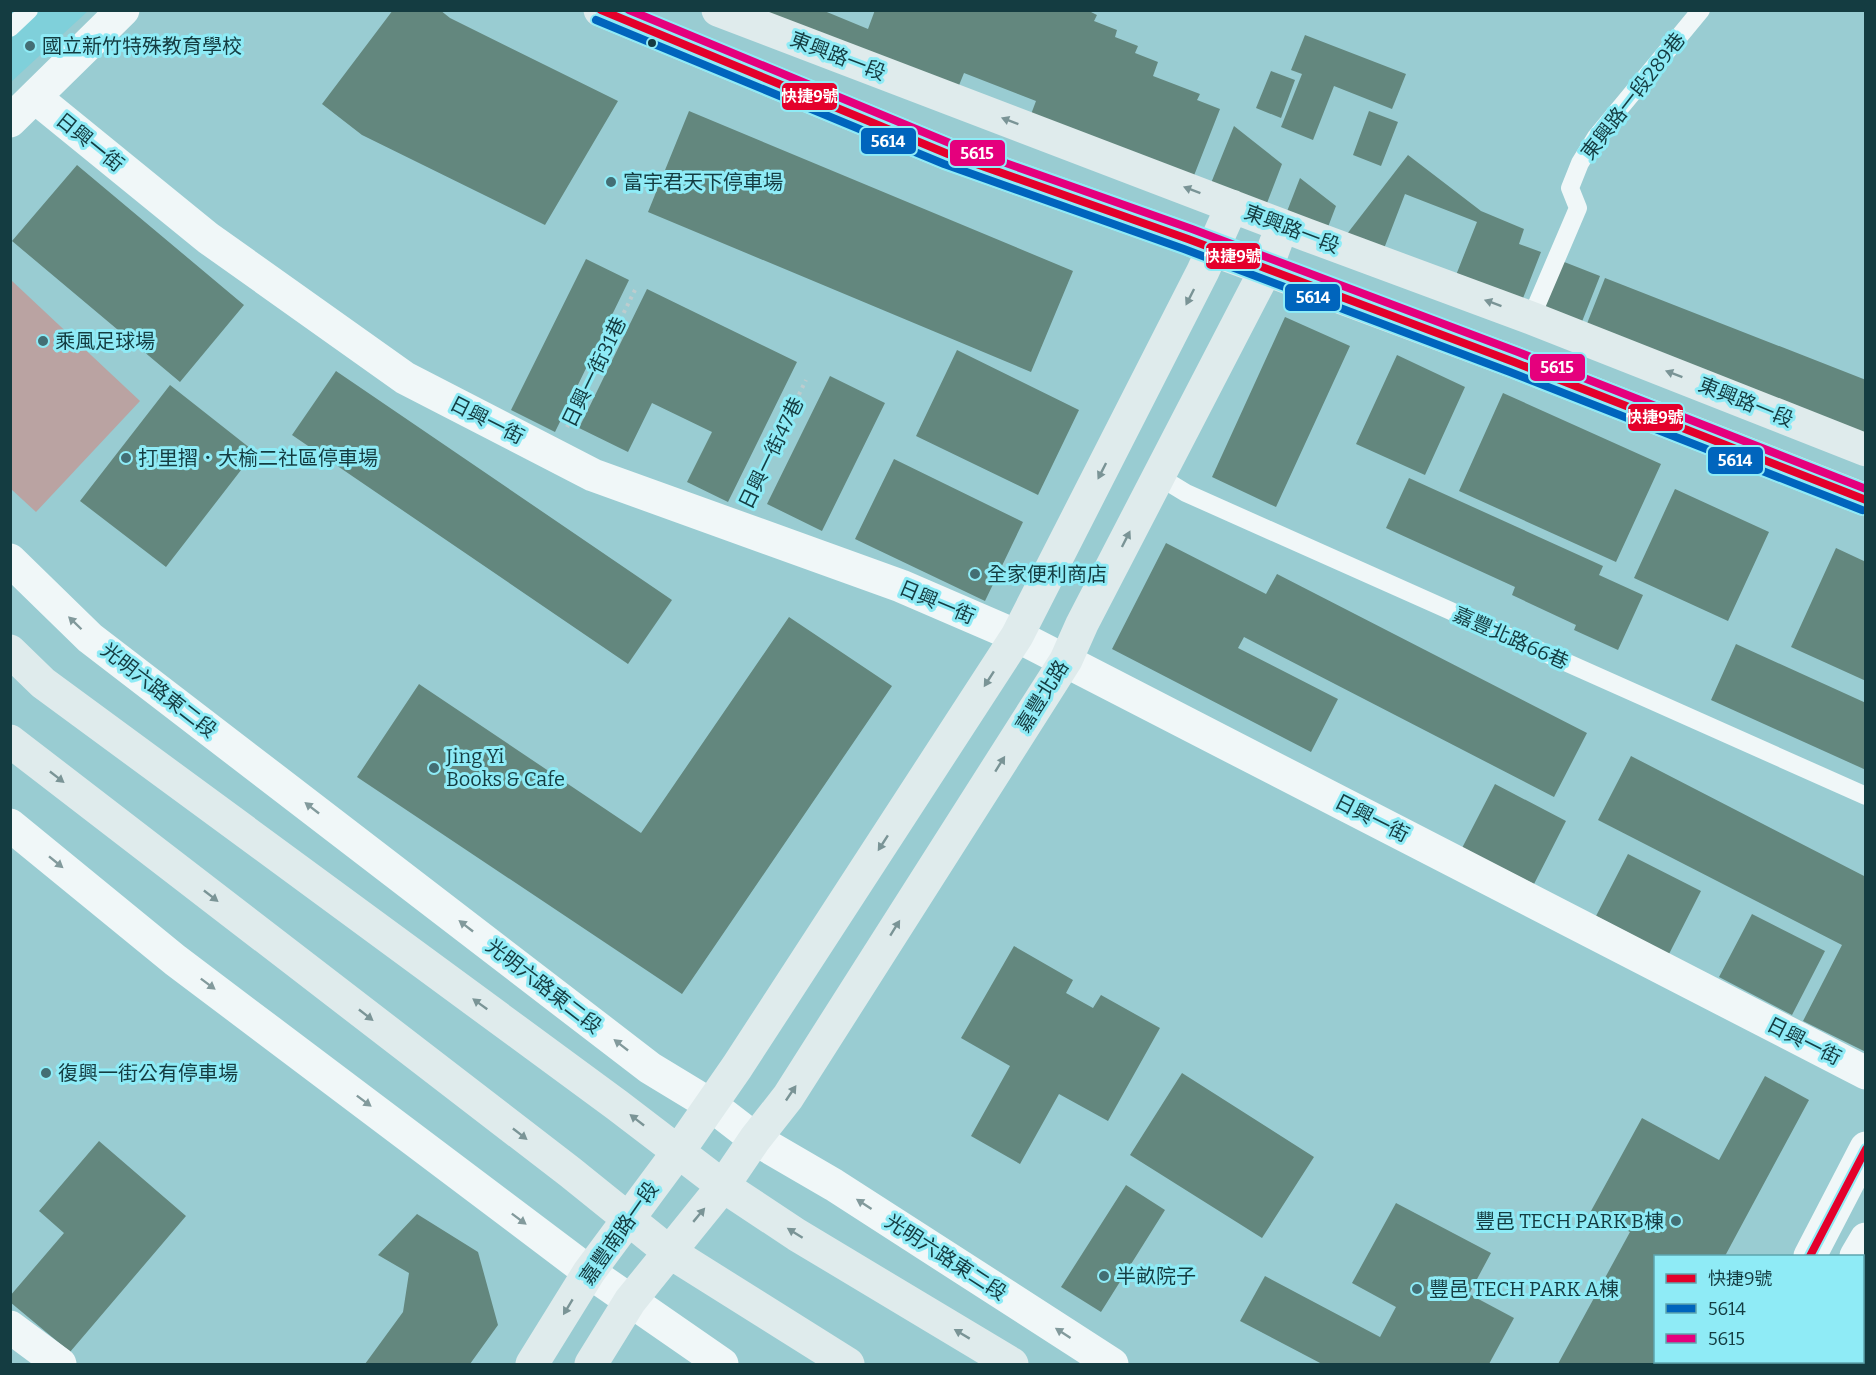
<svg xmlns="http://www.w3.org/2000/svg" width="1876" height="1375" font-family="Bitter,'Noto Sans TC',serif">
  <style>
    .built { fill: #7fd0da }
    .green { fill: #baa3a2 }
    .building { fill: #63877e }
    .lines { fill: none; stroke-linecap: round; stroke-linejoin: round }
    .path { stroke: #bdccce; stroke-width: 4; stroke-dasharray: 3 4.5; stroke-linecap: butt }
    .lane { stroke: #f0f7f8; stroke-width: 18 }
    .street { stroke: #f0f7f8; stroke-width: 33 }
    .secondary { stroke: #dfebec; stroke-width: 33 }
    .bus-1-casing { stroke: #8febf6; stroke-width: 12 }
    .bus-2-casing { stroke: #8febf6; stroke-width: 12 }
    .bus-3-casing { stroke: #8febf6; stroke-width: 12 }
    .bus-1 { stroke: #e4002b; stroke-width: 8 }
    .bus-2 { stroke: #0065bd; stroke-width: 8 }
    .bus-3 { stroke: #e5007d; stroke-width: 8 }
    .oneway { fill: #7a9496 }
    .oneway2 { fill: #829a9c }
    .bus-dot { fill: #143c41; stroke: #8febf6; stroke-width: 2 }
    .poi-dot { fill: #436e74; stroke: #8febf6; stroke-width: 2 }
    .labels { text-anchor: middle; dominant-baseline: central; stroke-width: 6; stroke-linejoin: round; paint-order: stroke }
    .poi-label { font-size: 20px; fill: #143c41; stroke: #8febf6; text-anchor: start }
    .street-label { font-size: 20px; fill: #143c41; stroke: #8febf6 }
    .line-badge { stroke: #8febf6; stroke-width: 2 }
    .badge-label { font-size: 16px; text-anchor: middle; font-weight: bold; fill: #fff }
  </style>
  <rect width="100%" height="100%" fill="#99ccd2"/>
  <!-- built -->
  <path class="built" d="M11 11H88L11 82Z"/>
  <!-- green -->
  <path class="green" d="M11 280 140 401 36 512 11 489Z"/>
  <!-- building -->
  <path class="building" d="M393 10H440L450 18 618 101 545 225 362 135 322 104Z
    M783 10H822L868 29 875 10H1087L1097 15 1094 21 1117 30 1115 37 1138 46 1135 53 1158 62 1153 76 1200 94 1197 100 1220 109 1186 196 1024 133 1036 101 964 73 951 105 749 15Z
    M1305 35 1406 74 1392 109 1334 86 1313 140 1281 127 1302 74 1291 70Z
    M1271 71 1295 80 1281 118 1256 108Z
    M689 111 1073 271 1031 372 648 212Z
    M1369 111 1398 122 1381 166 1353 155Z
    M1234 126 1282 164 1259 224 1203 203Z
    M1408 155 1481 211 1524 229 1519 244 1541 252 1513 324 1447 298 1477 222 1405 194 1380 259 1340 243Z
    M77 165 244 305 180 382 12 241Z
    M1300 178 1336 206 1320 248 1279 232Z
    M1549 256 1600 276 1572 347 1522 327Z
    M586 259 629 280 555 432 511 410Z
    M1605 278 1866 380V461L1577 349Z
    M647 289 797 362 728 502 687 482 712 432 652 403 628 452 579 428Z
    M1285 317 1350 346 1276 507 1212 477Z
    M957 350 1079 410 1038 495 916 436Z
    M1397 355 1465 387 1425 475 1356 444Z
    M336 371 672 600 628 664 292 435Z
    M830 376 885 403 822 531 767 504Z
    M170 385 255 452 166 567 80 501Z
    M1503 393 1661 464 1616 562 1459 491Z
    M894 459 1023 522 985 601 855 539Z
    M1409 478 1603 566 1599 575 1643 595 1618 650 1574 630 1576 625 1512 595 1515 587 1386 528Z
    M1675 489 1769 532 1728 621 1634 578Z
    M1166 543 1266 594 1277 574 1587 733 1554 797 1244 637 1238 648 1338 699 1311 752 1112 649Z
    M1836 548 1866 562V681L1791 647Z
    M789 617 892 686 682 994 357 777 419 684 641 833Z
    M1736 644 1866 703V770L1711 700Z
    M1631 756 1866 877V1052L1803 1021 1842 945 1598 820Z
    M1495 784 1566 821 1534 884 1462 848Z
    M1628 854 1701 891 1669 954 1596 916Z
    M1752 914 1825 951 1792 1015 1719 977Z
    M1014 946 1073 980 1066 993 1093 1008 1101 995 1160 1028 1108 1121 1059 1094 1020 1164 971 1136 1010 1066 961 1038Z
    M1182 1073 1314 1157 1262 1238 1130 1155Z
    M1765 1076 1809 1100 1725 1256H1656V1362H1668L1666 1364H1558L1630 1232 1591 1211 1642 1118 1719 1160Z
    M99 1141 186 1216 70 1352 10 1302V1296L64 1233 39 1211Z
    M1126 1185 1165 1210 1101 1312 1061 1287Z
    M1396 1203 1491 1253 1469 1294 1514 1318 1489 1364H1322L1240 1321 1265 1276 1380 1337 1396 1307 1352 1283Z
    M417 1214 478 1252 498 1325 470 1364H365L403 1312 409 1273 378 1255Z"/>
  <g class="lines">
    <!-- path -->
    <path class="path" d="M567 427 635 290
      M750 496 806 380"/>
    <!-- lane -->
    <path class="lane" d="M10 28 29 10
      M1531 318 1578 208 1570 188 1580 163 1596 137 1701 10
      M1158 476 1186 493 1866 796"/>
    <!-- street -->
    <path class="street" d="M36 98 208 238 405 378 593 475 901 586 1017 636 1866 1073
      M10 121 123 10
      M10 560 90 638 650 1068 711 1105 755 1139 834 1185 1112 1364
      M10 825 175 960 589 1272 722 1364
      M1810 1256 1866 1148
      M1856 1256 1866 1239
      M10 1327 60 1364
      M1755 1364 1757 1362
      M1798 1364 1800 1362"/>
    <!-- secondary -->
    <path class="secondary" d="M600 10 948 154 1188 239 1213 250 1514 362 1866 500
      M718 10 1307 235 1531 318 1866 450
      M10 651 43 683 617 1105 723 1186 797 1235 1012 1364
      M10 741 570 1172 668 1251 848 1364
      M532 1364 589 1272 678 1152 737 1067 1017 636 1203 271 1232 206
      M591 1364 630 1301 723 1186 755 1139 788 1097 1066 660 1082 624 1266 269 1282 226"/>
    <defs>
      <path id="bus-1" d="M601 10 948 154 1188 239 1514 362 1866 500
        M1810 1256 1866 1149"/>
      <path id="bus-2" d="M596 20 944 164 1184 249 1510 372 1862 510"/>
      <path id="bus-3" d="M629 10 952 144 1192 229 1518 352 1866 489"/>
    </defs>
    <!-- bus-1 casing -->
    <use href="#bus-1" class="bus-1-casing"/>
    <!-- bus-2 casing -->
    <use href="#bus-2" class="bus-2-casing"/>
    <!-- bus-3 casing -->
    <use href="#bus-3" class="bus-3-casing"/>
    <!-- bus-1 -->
    <use href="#bus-1" class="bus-1"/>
    <!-- bus-2 -->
    <use href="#bus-2" class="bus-2"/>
    <!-- bus-3 -->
    <use href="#bus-3" class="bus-3"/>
  </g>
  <!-- one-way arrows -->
  <defs><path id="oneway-solid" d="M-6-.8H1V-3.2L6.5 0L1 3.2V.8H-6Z" transform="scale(1.5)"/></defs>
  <g class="oneway">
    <use href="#oneway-solid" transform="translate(1010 121) rotate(-159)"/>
    <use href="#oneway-solid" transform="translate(1192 190) rotate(-159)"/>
    <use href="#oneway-solid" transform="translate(1190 297) rotate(117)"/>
    <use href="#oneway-solid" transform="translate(1493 303) rotate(-160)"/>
    <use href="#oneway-solid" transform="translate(1674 374) rotate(-159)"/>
    <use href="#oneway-solid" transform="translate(1102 471) rotate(117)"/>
    <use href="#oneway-solid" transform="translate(1126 539) rotate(-63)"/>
    <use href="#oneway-solid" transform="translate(989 679) rotate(123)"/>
    <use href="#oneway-solid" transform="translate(1000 764) rotate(-58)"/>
    <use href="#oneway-solid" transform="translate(57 777) rotate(38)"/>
    <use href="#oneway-solid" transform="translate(883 843) rotate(123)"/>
    <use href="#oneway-solid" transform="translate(211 896) rotate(38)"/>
    <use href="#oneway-solid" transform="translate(895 928) rotate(-58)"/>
    <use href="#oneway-solid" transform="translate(480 1004) rotate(-144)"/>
    <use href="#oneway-solid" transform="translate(366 1015) rotate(38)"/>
    <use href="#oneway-solid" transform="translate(791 1093) rotate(-56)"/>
    <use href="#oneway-solid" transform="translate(637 1120) rotate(-142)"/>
    <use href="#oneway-solid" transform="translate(520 1134) rotate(38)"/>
    <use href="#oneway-solid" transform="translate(699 1215) rotate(-50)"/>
    <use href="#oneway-solid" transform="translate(795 1233) rotate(-148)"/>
    <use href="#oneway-solid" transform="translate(568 1307) rotate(121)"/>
    <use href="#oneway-solid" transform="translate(962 1334) rotate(-149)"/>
  </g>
  <g class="oneway2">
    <use href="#oneway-solid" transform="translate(75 623) rotate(-136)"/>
    <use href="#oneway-solid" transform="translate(312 808) rotate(-142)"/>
    <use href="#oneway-solid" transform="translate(56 862) rotate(39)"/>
    <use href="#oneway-solid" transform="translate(466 926) rotate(-142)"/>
    <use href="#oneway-solid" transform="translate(208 984) rotate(37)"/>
    <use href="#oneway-solid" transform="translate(621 1045) rotate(-142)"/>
    <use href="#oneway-solid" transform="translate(364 1101) rotate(37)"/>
    <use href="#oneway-solid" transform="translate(864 1204) rotate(-147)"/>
    <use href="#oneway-solid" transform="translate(519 1219) rotate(37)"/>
    <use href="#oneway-solid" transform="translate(1063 1333) rotate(-147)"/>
  </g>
  <!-- markers -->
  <circle class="bus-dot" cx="652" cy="43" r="5"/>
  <g class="poi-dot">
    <circle cx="30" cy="46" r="6"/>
    <circle cx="611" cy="182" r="6"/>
    <circle cx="43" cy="341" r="6"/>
    <circle cx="126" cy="458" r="6"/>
    <circle cx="975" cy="574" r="6"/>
    <circle cx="434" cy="768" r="6"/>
    <circle cx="46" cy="1073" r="6"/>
    <circle cx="1676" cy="1221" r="6"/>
    <circle cx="1104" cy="1276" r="6"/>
    <circle cx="1417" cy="1289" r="6"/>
  </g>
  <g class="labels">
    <!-- poi labels -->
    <g class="poi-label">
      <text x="42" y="46">國立新竹特殊教育學校</text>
      <text x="623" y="182">富宇君天下停車場</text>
      <text x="55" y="341">乘風足球場</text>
      <text x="138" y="458">打里摺．大榆二社區停車場</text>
      <text x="987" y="574">全家便利商店</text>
      <text x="446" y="756">Jing Yi<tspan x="446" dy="23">Books &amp; Cafe</tspan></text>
      <text x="58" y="1073">復興一街公有停車場</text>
      <text x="1664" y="1221" text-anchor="end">豐邑 TECH PARK B棟</text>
      <text x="1116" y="1276">半畝院子</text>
      <text x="1429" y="1289">豐邑 TECH PARK A棟</text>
    </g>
    <!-- street labels -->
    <g class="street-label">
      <text transform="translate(838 56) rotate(21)">東興路一段</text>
      <text transform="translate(1633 96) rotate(-52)">東興路一段289巷</text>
      <text transform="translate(90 142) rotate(39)">日興一街</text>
      <text transform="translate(1292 229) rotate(21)">東興路一段</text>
      <text transform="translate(594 372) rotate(-64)">日興一街31巷</text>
      <text transform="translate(1746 402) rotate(22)">東興路一段</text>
      <text transform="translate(487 420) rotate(27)">日興一街</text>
      <text transform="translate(771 453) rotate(-64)">日興一街47巷</text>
      <text transform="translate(937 602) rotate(23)">日興一街</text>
      <text transform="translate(1511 638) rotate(24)">嘉豐北路66巷</text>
      <text transform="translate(159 690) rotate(38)">光明六路東二段</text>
      <text transform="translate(1042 696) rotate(-58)">嘉豐北路</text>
      <text transform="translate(1372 818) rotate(27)">日興一街</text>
      <text transform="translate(544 986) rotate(38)">光明六路東二段</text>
      <text transform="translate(1804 1041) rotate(27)">日興一街</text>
      <text transform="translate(619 1233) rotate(-55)">嘉豐南路一段</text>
      <text transform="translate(946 1257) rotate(33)">光明六路東二段</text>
    </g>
  </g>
  <g class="line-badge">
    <rect x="781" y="82" width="57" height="29" rx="6" fill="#e4002b"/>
    <rect x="860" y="127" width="57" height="28" rx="6" fill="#0065bd"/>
    <rect x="949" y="139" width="57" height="28" rx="6" fill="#e5007d"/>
    <rect x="1205" y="242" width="56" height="28" rx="6" fill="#e4002b"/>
    <rect x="1284" y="283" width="57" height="29" rx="6" fill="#0065bd"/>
    <rect x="1529" y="353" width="57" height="29" rx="6" fill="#e5007d"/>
    <rect x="1627" y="403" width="57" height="29" rx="6" fill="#e4002b"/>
    <rect x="1707" y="446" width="57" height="29" rx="6" fill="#0065bd"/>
  </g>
  <g class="badge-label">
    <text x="810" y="102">快捷9號</text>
    <text x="888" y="147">5614</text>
    <text x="977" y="159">5615</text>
    <text x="1233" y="262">快捷9號</text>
    <text x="1313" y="303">5614</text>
    <text x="1557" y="373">5615</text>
    <text x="1655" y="423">快捷9號</text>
    <text x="1735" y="466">5614</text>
  </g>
  <!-- border -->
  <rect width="1876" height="1375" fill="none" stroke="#143c41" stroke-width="24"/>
  <!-- legend -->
  <rect x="1654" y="1255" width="210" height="108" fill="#8febf6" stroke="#5ea5ae" stroke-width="1.5"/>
  <rect x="1666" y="1274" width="30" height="9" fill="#e4002b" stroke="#5ea5ae" stroke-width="1.5"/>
  <text x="1708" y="1285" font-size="18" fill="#143c41">快捷9號</text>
  <rect x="1666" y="1304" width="30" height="9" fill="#0065bd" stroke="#5ea5ae" stroke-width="1.5"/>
  <text x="1708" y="1315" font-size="18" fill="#143c41">5614</text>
  <rect x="1666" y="1334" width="30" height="9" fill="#e5007d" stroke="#5ea5ae" stroke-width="1.5"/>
  <text x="1708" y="1345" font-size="18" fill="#143c41">5615</text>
</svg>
